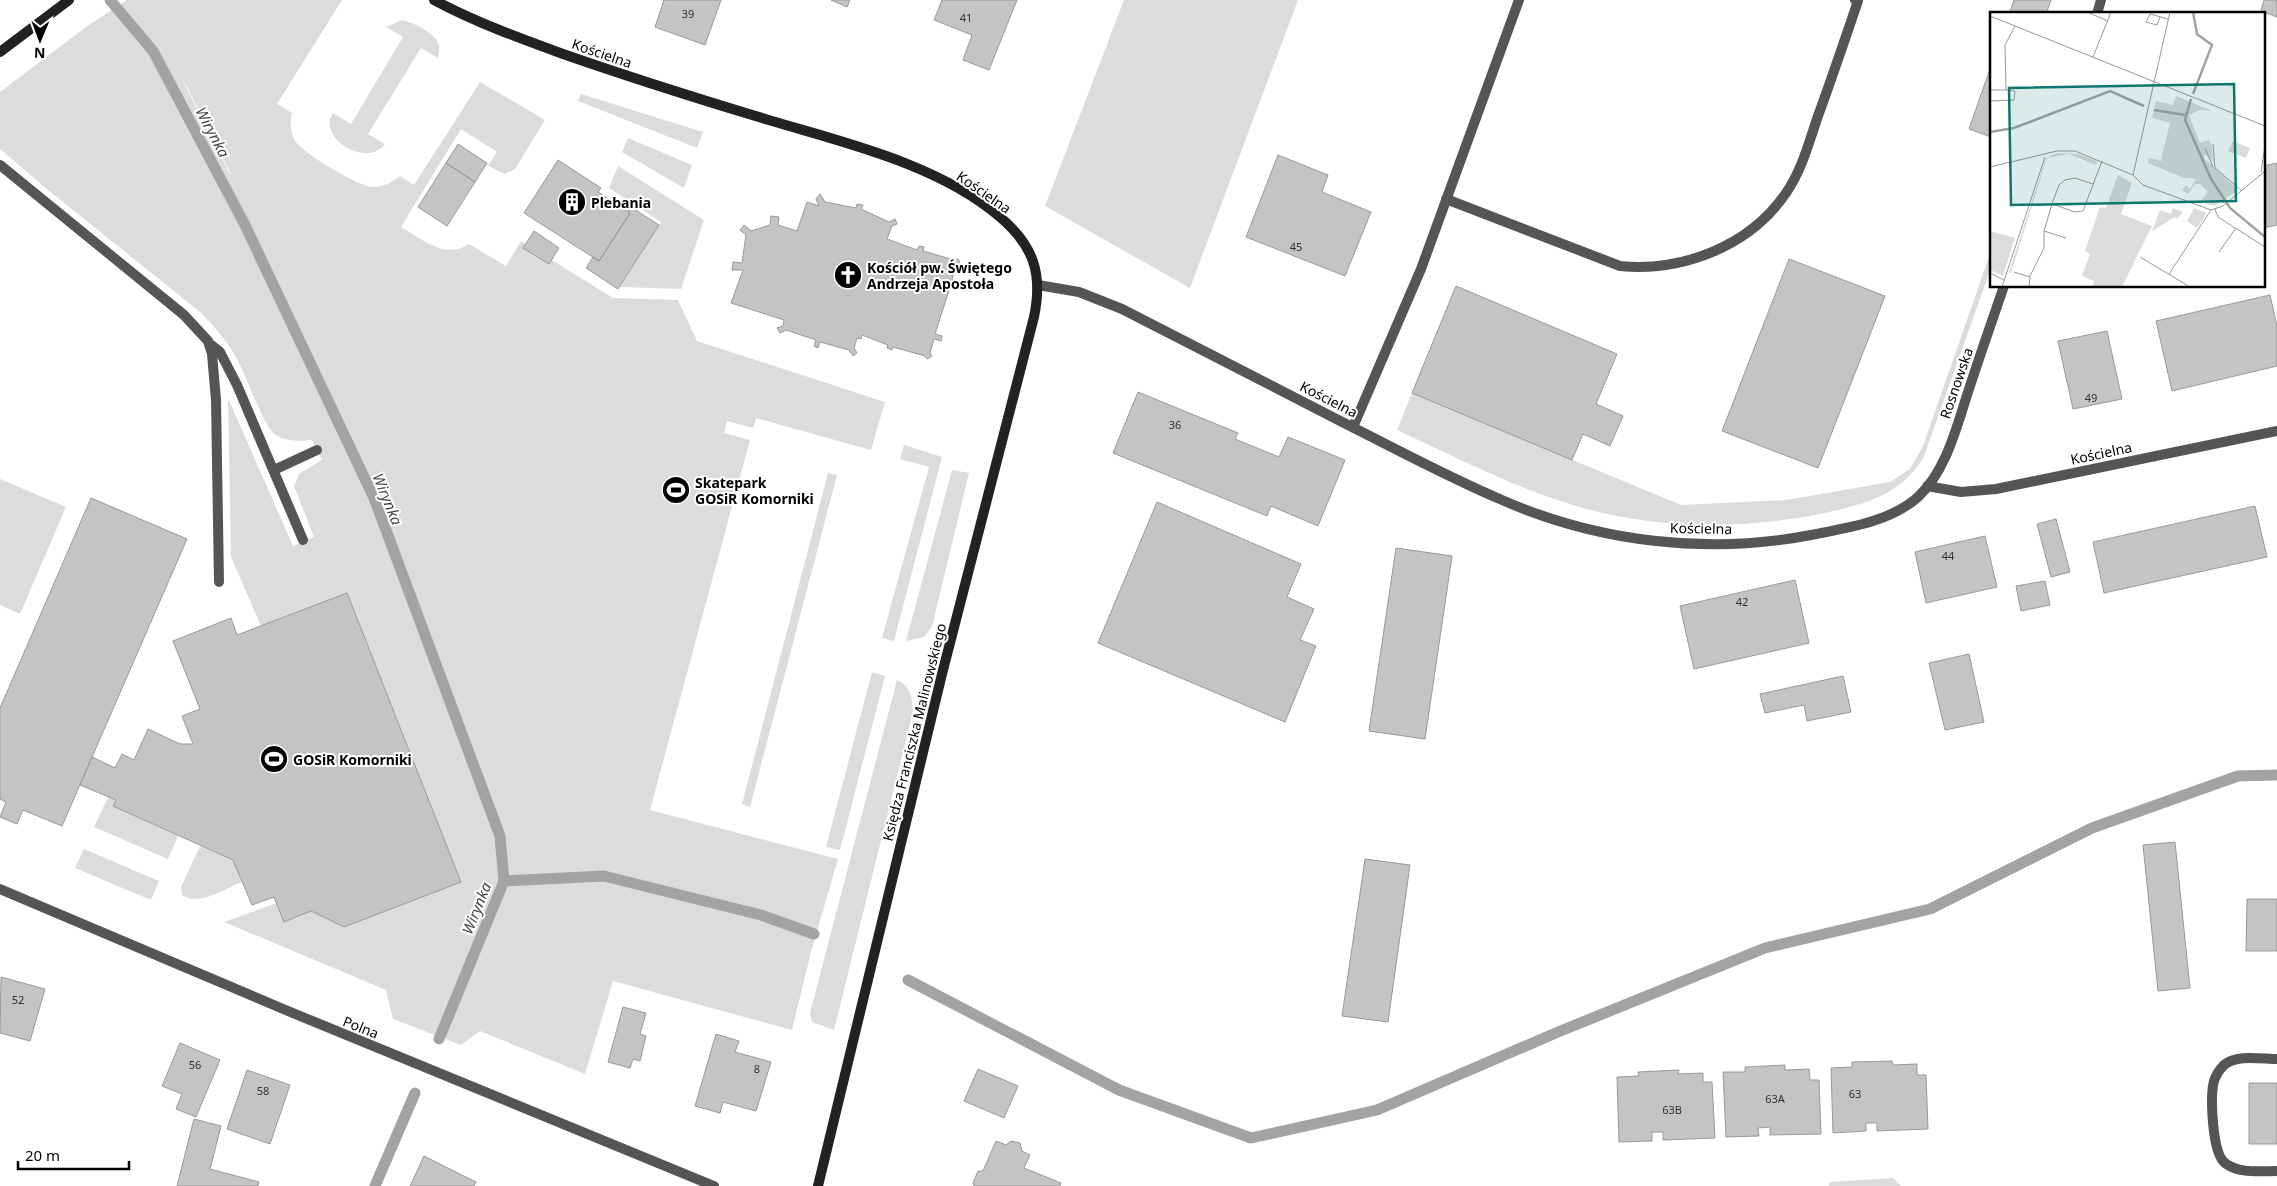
<svg xmlns="http://www.w3.org/2000/svg" width="2277" height="1186" font-family="'Noto Sans',sans-serif">
  <style>
    .green { fill: #dcdcdc; fill-rule: evenodd }
    .lines { fill: none; stroke-linecap: round; stroke-linejoin: round }
    .stream { stroke: #a3a3a3; stroke-width: 11 }
    .building { fill: #c4c4c4; stroke: #999 }
    .lane { stroke: #555; stroke-width: 10 }
    .street { stroke: #555; stroke-width: 10 }
    .secondary { stroke: #222; stroke-width: 10 }
    .labels { text-anchor: middle; dominant-baseline: central; stroke-width: 4; stroke-linejoin: round; paint-order: stroke }
    .number-label { font-size: 11px; fill: #313131 }
    .street-label { font-size: 14px; fill: #000; stroke: #fff }
    .poi-label { font-size: 14px; font-weight: bold; fill: #000; stroke: #fff; text-anchor: start }
    .water-label { font-size: 15px; font-style: italic; fill: #444; stroke: #fff }
    .inset-river { fill: none; stroke: #a3a3a3; stroke-width: 2.5 }
    .inset-road { fill: none; stroke: #999; stroke-width: 1 }
    .view { fill: #0f766e; fill-opacity: 0.15; stroke: #0f766e; stroke-width: 2.5 }
    .inset-edge { fill: none; stroke: #000; stroke-width: 2.5 }
  </style>
  <rect width="100%" height="100%" fill="#fff"/>
  <!-- green -->
  <path class="green" d="M127 0H342L277 104 292 113C290 122 290 131 294 139 300 152 358 186 372 187 383 187 392 183 400 176L414 185 480 82 545 120 515 169 505 174 488 166 497 152 461 129 401 227C422 239 445 260 469 244L506 266 521 241 613 298 678 300 697 341 885 402 871 450 756 418 753 428 727 421 724 433 750 440 650 810 838 859 811 952 792 1030 613 981 585 1074 480 1031 461 1045 393 1019 386 990 224 922 277 903 284 922 311 911 344 927 461 881 347 593 261 626 231 557 228 398 293 546 314 537 294 486 299 474 322 460 312 440C299 441 285 442 274 434 262 422 247 378 238 361 228 342 215 327 200 312L48 190 0 149V92L86 27ZM181 77 187 87 231 174H230Z
    M1124 0H1298L1190 288 1045 206Z
    M402 20C412 22 433 32 438 42 440 47 439 53 438 58L421 48 368 134 385 144C368 169 316 138 333 113L351 124 403 37 386 27Z
    M581 94 703 132 697 148 578 101Z
    M628 138 692 165 684 188 622 152Z
    M618 166 704 220 681 289 620 287 661 222 609 188Z
    M1991 251V268L1923 459C1896 498 1864 504 1820 514 1745 529 1663 529 1590 510 1522 492 1460 459 1397 430L1412 393 1681 505 1786 500 1890 482 1910 469 1923 446Z
    M904 445 942 457 894 641 882 638 929 467 900 459Z
    M952 470 969 473 932 627 924 637 906 641Z
    M828 473 837 475 750 807 742 804Z
    M0 479 66 507 20 614 0 605Z
    M872 672 885 676 840 850 826 847Z
    M897 680C913 686 914 705 911 720L834 1030 812 1022 810 1013Z
    M108 797 116 800 113 806 178 836 168 859 94 827Z
    M200 846 233 860 242 882C226 888 199 907 182 895L181 887Z
    M84 849 159 881 151 900 75 868Z
    M1893 1178 1901 1186H1829L1830 1182Z"/>
  <g class="lines">
    <!-- stream -->
    <path class="stream" d="M110 0 153 51 245 225 374 498 500 836 504 881 439 1039
      M504 881 604 876 761 915 814 934
      M908 980 1119 1090 1251 1138 1377 1110 1558 1032 1765 948 1930 909 2092 828 2238 776 2277 775
      M375 1186 415 1093"/>
  </g>
  <!-- building -->
  <path class="building" d="M664 0H721L705 45 655 27Z
    M831 0H850L847 7Z
    M942 0H1017L989 70 963 60 972 35 934 20Z
    M2014 0H2051L2046 14H2009Z
    M2264 0H2277V17L2261 11Z
    M1991 66V137L1969 129Z
    M458 144 487 163 475 182 446 163Z
    M1278 155 1328 175 1322 192 1371 212 1345 276 1246 237Z
    M558 160 601 188 598 192 630 213 599 261 524 213Z
    M446 163 475 182 447 226 418 207Z
    M2277 163V225L2263 228V166Z
    M820 194 825 202 856 208 857 204 863 205 861 209 889 222 895 219 897 224 892 226 887 239 917 250 919 246 924 247 923 251 954 260 958 259 960 263 957 265 952 279 959 281 957 286 951 284 935 334 942 336 941 341 934 339 930 353 932 356 927 359 925 356 893 347 892 350 887 348 888 345 862 335 861 339 857 338 854 348 857 353 853 356 849 350 820 342 818 348 814 346 816 340 786 330 780 333 777 328 783 326 784 320 731 303 743 270H732L733 262 742 263 746 235 740 230 744 225 751 231 770 225 771 216 779 217 778 225 797 231 807 202 819 206 816 199Z
    M631 207 659 225 618 289 586 268 593 257 599 261 630 213 628 211Z
    M534 231 559 248 549 264 523 248Z
    M1789 259 1885 296 1818 468 1722 431Z
    M1456 286 1617 354 1596 404 1623 416 1610 446 1583 434 1572 460 1412 393Z
    M2270 295 2277 326V366L2172 391 2156 321Z
    M2107 331 2122 399 2073 409 2058 341Z
    M1138 392 1238 433 1235 439 1279 457 1288 437 1345 460 1318 526 1271 506 1267 516 1113 453Z
    M91 498 187 539 62 826 23 810 17 824 0 817 6 802 0 799V708Z
    M1157 502 1301 564 1287 597 1314 609 1300 640 1316 646 1285 722 1098 643Z
    M2255 506 2267 557 2104 593 2093 542Z
    M2056 519 2070 572 2051 577 2037 524Z
    M1985 536 1997 587 1926 603 1915 552Z
    M1396 548 1452 556 1425 739 1369 731Z
    M1795 580 1809 643 1694 669 1680 606Z
    M2045 581 2050 605 2021 611 2016 586Z
    M347 593 461 882 344 927 311 911 284 922 274 897 252 905 233 860 113 806 116 800 80 785 92 757 115 768 122 754 134 760 148 729 180 744H193L182 716 200 709 173 641 231 618 237 635Z
    M1969 654 1984 722 1945 730 1929 663Z
    M1843 676 1851 712 1807 721 1804 705 1765 713 1760 694Z
    M2175 842 2190 988 2158 991 2143 845Z
    M1365 859 1410 865 1388 1022 1342 1016Z
    M2247 899H2277V951H2246Z
    M1 977 45 989 30 1041 0 1033Z
    M623 1007 646 1013 640 1034 646 1036 640 1061 633 1059 630 1068 608 1062Z
    M716 1034 739 1041 735 1052 771 1062 756 1111 723 1102 720 1113 695 1106Z
    M180 1043 220 1060 196 1117 176 1109 182 1094 162 1086Z
    M1892 1061 1893 1065 1917 1064V1075H1926L1928 1129 1877 1131V1123H1866V1131L1833 1133 1831 1068 1852 1067V1062Z
    M1785 1065V1070L1809 1069 1810 1080H1819L1821 1134 1770 1135V1127L1758 1128 1759 1136 1726 1137 1723 1072H1745V1067Z
    M978 1069 1018 1086 1004 1118 964 1101Z
    M247 1070 290 1085 270 1144 227 1129Z
    M1679 1070 1678 1074 1703 1073V1082H1712L1715 1138 1663 1140V1132H1652V1141L1619 1142 1617 1077 1639 1076 1638 1072Z
    M2249 1083H2277V1144H2249Z
    M194 1119 221 1126 210 1169 259 1182 258 1186H177Z
    M996 1141 1006 1145 1011 1141 1020 1143 1022 1151 1030 1155 1024 1168 1061 1183 1060 1186H974L973 1183 978 1171H983Z
    M424 1156 476 1182 474 1186H410Z"/>
  <g class="lines">
    <!-- lane -->
    <path class="lane" d="M0 165 184 315 208 341 212 354 216 400 219 582
      M1446 199 1620 266C1683 272 1750 246 1786 193 1802 170 1809 142 1818 116 1832 78 1845 39 1858 1L1855 0
      M210 344 220 352 237 385 303 540
      M1353 427 1421 269 1519 0
      M274 470 317 450
      M2277 1059C2262 1059 2236 1054 2224 1065 2220 1069 2216 1075 2214 1081 2210 1096 2212 1153 2225 1163 2239 1174 2260 1171 2277 1171"/>
    <!-- street -->
    <path class="street" d="M2097 14 2101 0
      M1038 285 1079 292 1122 309C1198 348 1274 387 1350 426 1400 451 1450 478 1502 500 1598 542 1708 555 1811 535 1847 528 1890 522 1918 497 1947 470 1957 425 1969 389 1980 355 1992 321 2004 286
      M1927 486 1961 492 1996 489 2277 431
      M0 889 288 1011 714 1186"/>
    <!-- secondary -->
    <path class="secondary" d="M434 0C475 22 519 38 563 54 632 78 702 100 772 121 846 143 940 165 1000 217 1034 246 1043 274 1034 317L942 674 818 1186
      M0 52 69 0"/>
  </g>
  <!-- icons -->
  <defs>
    <symbol id="building-disc" viewBox="-11 -11 22 22"><circle r="9.5" fill="#000" stroke="#fff"/><path d="M-4-6H4V6H1V3H-1V6H-4ZM-2.5-4.3h1.7v1.8h-1.7ZM.8-4.3h1.7v1.8H.8ZM-2.5-1h1.7V.8h-1.7ZM.8-1h1.7V.8H.8Z" fill="#fff"/></symbol>
    <symbol id="church-disc" viewBox="-11 -11 22 22"><circle r="9.5" fill="#000" stroke="#fff"/><path d="M-1.2-6h2.4v3.5h3.3v2.4h-3.3V6h-2.4V-.1h-3.3v-2.4h3.3Z" fill="#fff"/></symbol>
    <symbol id="stadium-disc" viewBox="-11 -11 22 22"><circle r="9.5" fill="#000" stroke="#fff"/><path d="M0-5a6.5 5 0 1 0 0 10a6.5 5 0 1 0 0-10ZM-3.5-1.8h7v3.6h-7Z" fill="#fff"/></symbol>
  </defs>
  <g fill-rule="evenodd">
    <use href="#building-disc" x="556" y="186" width="32" height="32"/>
    <use href="#church-disc" x="832" y="259" width="32" height="32"/>
    <use href="#stadium-disc" x="660" y="474" width="32" height="32"/>
    <use href="#stadium-disc" x="258" y="743" width="32" height="32"/>
  </g>
  <g class="labels">
    <!-- number labels -->
    <g class="number-label">
      <text x="688" y="13">39</text>
      <text x="966" y="17">41</text>
      <text x="1296" y="246">45</text>
      <text x="2091" y="397">49</text>
      <text x="1175" y="424">36</text>
      <text x="1948" y="555">44</text>
      <text x="1742" y="601">42</text>
      <text x="18" y="999">52</text>
      <text x="195" y="1064">56</text>
      <text x="757" y="1068">8</text>
      <text x="263" y="1090">58</text>
      <text x="1855" y="1093">63</text>
      <text x="1775" y="1098">63A</text>
      <text x="1672" y="1109">63B</text>
    </g>
    <!-- street labels -->
    <g class="street-label">
      <text transform="translate(602 53) rotate(19)">Kościelna</text>
      <text transform="translate(984 192) rotate(35)">Kościelna</text>
      <text transform="translate(1956 383) rotate(-71)">Rosnowska</text>
      <text transform="translate(1329 399) rotate(27)">Kościelna</text>
      <text transform="translate(2101 453) rotate(-12)">Kościelna</text>
      <text transform="translate(1701 528) rotate(1)">Kościelna</text>
      <text transform="translate(914 732) rotate(-76)">Księdza Franciszka Malinowskiego</text>
      <text transform="translate(361 1027) rotate(22)">Polna</text>
    </g>
    <!-- poi labels -->
    <g class="poi-label">
      <text x="591" y="202">Plebania</text>
      <text x="867" y="267">Kościół pw. Świętego<tspan x="867" dy="16">Andrzeja Apostoła</tspan></text>
      <text x="695" y="482">Skatepark<tspan x="695" dy="16">GOSiR Komorniki</tspan></text>
      <text x="293" y="759">GOSiR Komorniki</text>
    </g>
    <!-- water labels -->
    <g class="water-label">
      <text transform="translate(213 132) rotate(62)">Wirynka</text>
      <text transform="translate(388 499) rotate(68)">Wirynka</text>
      <text transform="translate(476 908) rotate(-68)">Wirynka</text>
    </g>
  </g>
  <!-- overview -->
  <g transform="translate(1990 12)">
    <rect width="275" height="275" fill="#fff"/>
    <path d="M186 84 222 99 210 98 199 103 210 131 219 128 222 135 223 150 216 142 214 146 248 178 224 194 210 190 218 180 210 172H205L198 182 192 178 196 173 200 177 206 167 194 166 158 151 159 146 173 149 171 147 180 111 162 106 166 89 183 93ZM243 129 260 136 256 146 238 139ZM67 141 88 142 107 149 106 153 79 142 57 146 21 261 19 260 56 146ZM128 163 142 171 131 202 162 214 132 275H102L104 269 92 264 100 242 95 239 110 195 116 196ZM183 196 193 200 187 207 185 205 162 219 170 198 181 202ZM204 196 217 201 207 216 197 209ZM0 219 25 226 13 264 0 258Z" fill="#dcdcdc"/>
    <path class="inset-river" d="M203 82 222 33 207 22 203 0M201 87 195 108 221 167 240 196 275 225M164 98 195 103M0 120 24 116 120 79 154 94"/>
    <path class="inset-road" d="M97 0 118 9M0 4 275 114M170 5 167 13 156 10 160 2 178 7M103 45 121 0M0 64V89M0 78H16L15 33 25 14M0 89 24 88 25 79 16 78M223 132 225 156 252 179M215 136 223 155M0 155 67 139H85L143 163 153 173 221 198 233 194 275 159M271 160 275 134M143 163 180 0M103 172 85 166 75 168 69 173 62 192 85 200 93 199 112 149M225 197 228 205 275 235M54 219 76 226M229 240 246 216M150 245 200 275M24 260 40 265M0 261 14 268M179 262 221 198M12 275 55 145M39 275 40 264 54 236V219L62 192"/>
    <path class="view" d="M244 72 246 189 21 193 19 76Z"/>
    <rect width="275" height="275" class="inset-edge"/>
  </g>
  <!-- north arrow -->
  <g transform="translate(40 40) rotate(181)" stroke="#ffffff" stroke-width="4" paint-order="stroke">
  <path d="M0-4L9 19L0 12L-9 19Z" fill="#000000"/>
  <text y="-8" font-size="14" font-weight="bold" text-anchor="middle" fill="#000000">N</text>
  </g>
  <!-- scale -->
  <path d="M18 1161v8h111v-8" fill="none" stroke="#000000" stroke-width="2.5"/>
  <text x="25" y="1161" font-size="15" fill="#000000" stroke="#ffffff" stroke-width="4" paint-order="stroke">20 m</text>
</svg>
